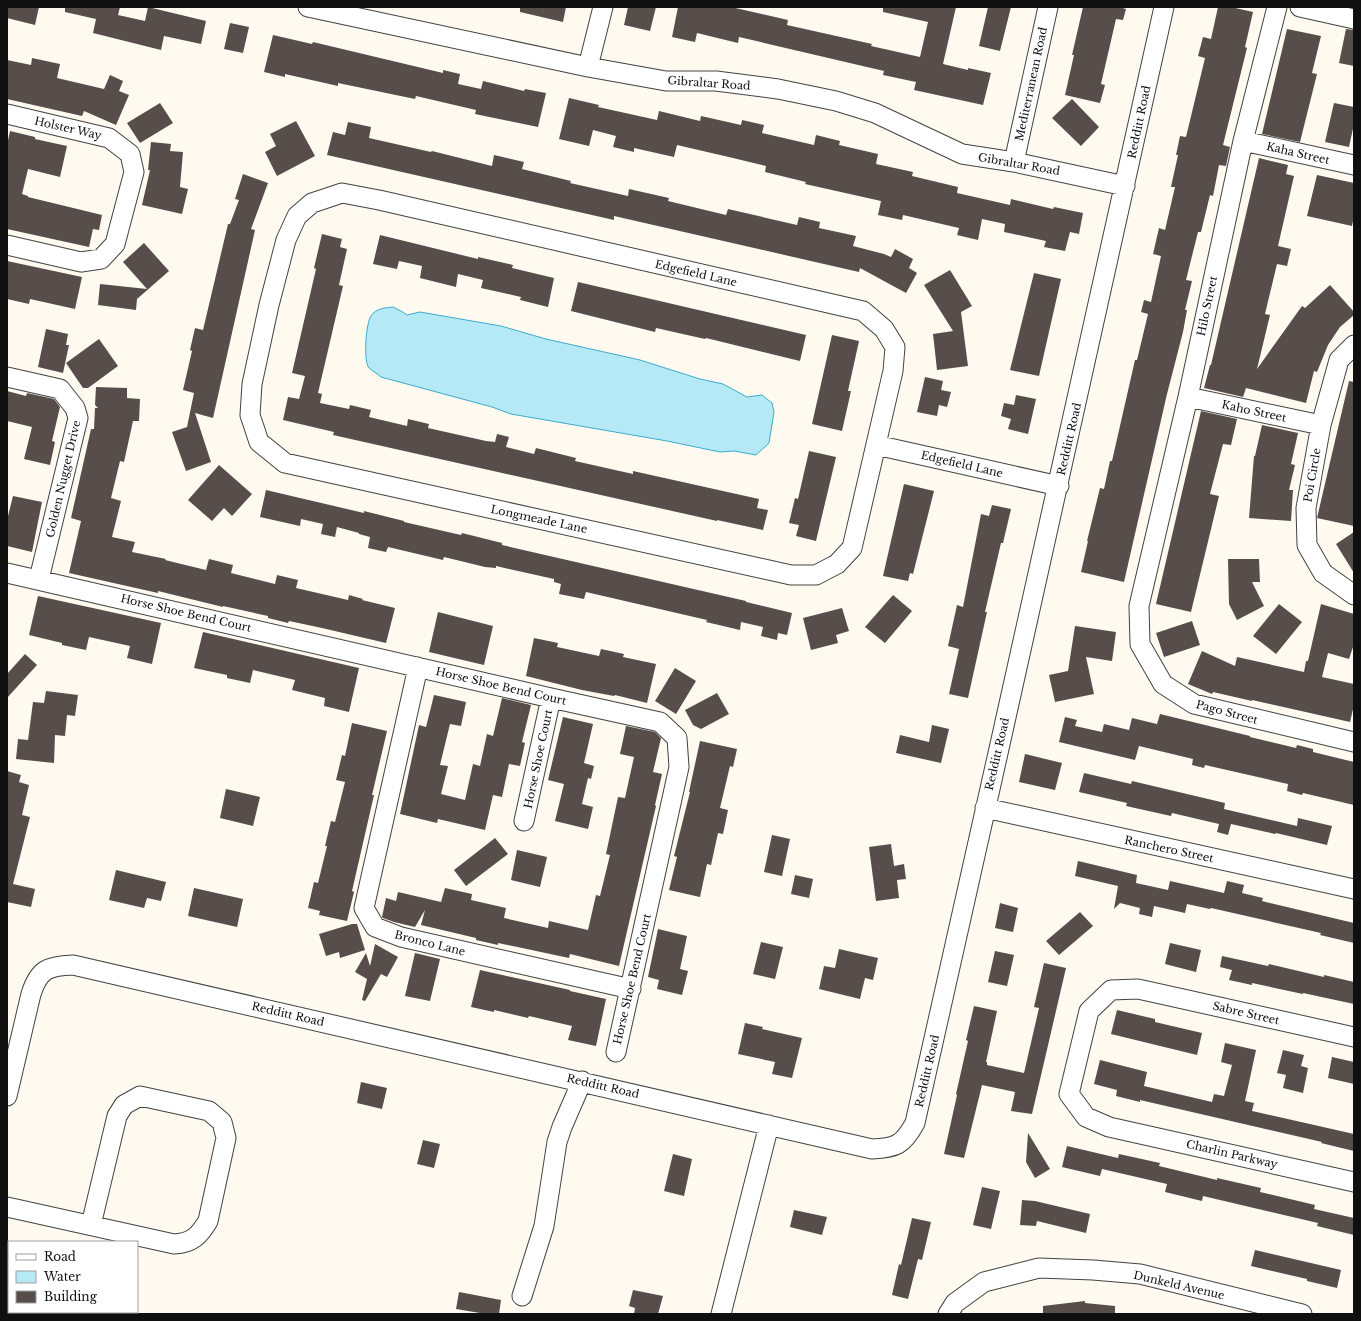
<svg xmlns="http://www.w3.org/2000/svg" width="1361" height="1321" font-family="'Libre Baskerville',serif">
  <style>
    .water { fill: #b5e9f6; stroke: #3cabcd }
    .building { fill: #574e4b }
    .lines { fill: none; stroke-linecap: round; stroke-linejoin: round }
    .minor-casing { stroke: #424242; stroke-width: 21 }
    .minor { stroke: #fff; stroke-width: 19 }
    .labels { text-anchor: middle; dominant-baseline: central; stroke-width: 4; stroke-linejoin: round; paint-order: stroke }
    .street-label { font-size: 11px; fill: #0f0f0f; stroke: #fff }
  </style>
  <rect width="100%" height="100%" fill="#fffaf0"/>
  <!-- water -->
  <path class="water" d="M393 307 401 311 407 315 420 312 501 326 546 339 640 360 700 379 723 384 747 397 762 395 772 403 774 412 769 443 756 455 734 451 720 452 667 441 511 414 492 407 381 377C378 374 372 371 369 368 363 361 366 323 371 316 376 308 385 308 393 307Z"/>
  <!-- building -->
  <path class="building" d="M7 7H39L35 25 7 18Z
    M65 7H120L118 15 145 21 148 7 206 21 201 44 164 36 161 50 93 33 96 19 65 12Z
    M520 7H566L563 22 520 12Z
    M628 7H656L650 31 624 25Z
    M678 7H731L788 20 787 25 872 44 871 46 920 57 928 22 883 12V7H956L943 64 968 70V68L991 73 983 105 914 90 916 82 883 75 884 71 739 37 738 43 697 33 695 42 672 37Z
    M988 7H1011L1000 51 979 46Z
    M1083 7H1119L1126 9 1123 20 1116 19 1101 84 1105 85 1100 103 1065 95 1074 55H1072Z
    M1218 7H1231L1253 12 1245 47 1247 48 1223 145 1230 147 1226 166 1219 165 1213 196 1210 195 1201 232H1198L1186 280 1192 281 1185 310H1187L1183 332 1167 394 1124 582 1081 572 1088 541H1087L1100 488 1104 489 1110 461H1112L1135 360H1137L1148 314 1141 312 1144 300 1151 302 1161 256 1153 254 1159 228 1165 230 1175 187H1171L1178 155H1176L1180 136 1186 137 1205 58 1198 56 1203 37 1211 39Z
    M230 23 249 27 243 53 224 49Z
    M1287 29 1321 36 1312 73 1317 74 1300 142 1262 134Z
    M1346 29 1354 30V66L1339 63Z
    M273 35 312 44 313 42 443 73V70L460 74 458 84 481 89 483 81 524 91 525 89 546 93 538 127 475 114 476 110 416 96 415 99 338 83V86L285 74V77L264 72Z
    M32 58 60 64 57 78 104 89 110 75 123 81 119 91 129 95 116 125 84 111 82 116 7 99V60L31 65Z
    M569 98 599 105 598 107 657 120 659 111 700 121 701 116 741 125 742 120 764 125 762 133 814 145 816 135 840 141 839 145 878 154 876 164 913 172 912 176 958 187 957 193 1010 205 1011 199 1053 209 1054 207 1083 213 1079 234 1070 232 1065 251 1044 247 1046 241 1004 232 1005 224 982 219 978 240 957 235 959 228 903 215 902 220 878 215 881 201 805 184 806 182 765 172 766 166 733 158 677 145 674 157 634 148V152L613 147 616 136 593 130 589 146 559 139Z
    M1072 99 1099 127 1081 146 1052 118Z
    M160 103 173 123 140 143 127 123Z
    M1334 103 1354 107V124L1349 147 1325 142Z
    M296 121 315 156 277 176 265 152 276 146 270 134Z
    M348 122 371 127 369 138 431 152 432 151 492 166 494 155 524 162 522 169 571 181 570 183 628 196 629 189 669 198 668 201 726 215 728 209 797 225 799 217 820 222 819 228 856 236 853 246 884 254 891 257 895 249 913 259 909 268 917 273 906 293 860 268 859 272 614 216V220L327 155 333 132 345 135Z
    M10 131 35 137V139L67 146 60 177 28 169 22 194 28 196V197L102 215 99 230 93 229 89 247 7 229V145Z
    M151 142 171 144 170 151 183 152 180 187 188 189 182 214 142 205 150 170H148Z
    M1259 158 1288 165 1286 174 1294 176 1278 246 1291 249 1287 266 1277 264 1265 314 1270 315 1257 369 1302 306 1305 308 1330 285 1354 312V315L1340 327 1328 345 1317 372 1314 371 1306 403 1246 388 1243 397 1204 388 1210 365H1211Z
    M243 174 268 183 251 229 255 230 213 418 195 413 211 462 186 471 172 432 187 427 194 393 183 390 192 351 190 350 195 328 203 330 228 224H230L239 200 235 199Z
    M1317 175 1354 183V216L1352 226 1307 216Z
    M322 234 342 239 340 247 347 249 339 285 343 286 318 393 322 394 320 403 349 409 350 405 371 410 369 417 407 426 408 419 429 424 428 428 486 441 495 442 497 434 509 437 506 447 534 454 536 448 576 458 575 461 633 474V471L759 499 757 508 768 510 763 530 717 520V521L422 455 333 435 334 432 283 420 288 397 299 399 305 376 292 373 316 269 314 268Z
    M380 235 478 259V257L513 265 512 268 554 278 548 307 520 300 521 297 481 288 483 280 458 274 456 287 420 278 422 266 399 261 397 269 373 264Z
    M144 243 169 271 137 299 136 310 98 305 100 284 147 289 123 262Z
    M7 261 82 277 75 309 30 299 29 304 7 299Z
    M950 270 972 306 961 312 968 366 937 370 933 334 953 331 924 285Z
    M1034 273 1061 279 1039 376 1010 370Z
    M578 282 806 335 800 361 706 338 705 339 656 328 655 332 571 311Z
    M46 329 68 334 66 345H69L63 373 38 367Z
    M832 335 859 341 848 391H851L842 431 812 424Z
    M99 339 118 366 88 388H83L66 363Z
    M925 377 943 381 941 390 951 392 947 407 939 405 937 416 917 412Z
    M1349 381 1354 382V526L1317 518Z
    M96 387 127 388V398L140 399 139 421H133L124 462 120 461 111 498 121 501 112 537 135 542 132 552 166 559 165 560 206 570 209 559 233 565 231 573 275 584 277 575 298 580 296 588 348 600 349 595 363 599 362 600 395 608 386 643 322 628 289 621 288 623 268 618V616L223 606V607L158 591V593L69 573 81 521 71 518 91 429H94L95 408H98L95 405Z
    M7 391 26 396 27 393 54 399 60 407 52 441 55 442 50 465 24 459 32 427 7 421Z
    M1016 395 1036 399 1028 434 1008 429 1011 419 1001 416 1004 403 1014 405Z
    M1201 411 1237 419 1231 445 1223 444 1210 494 1219 496 1191 612 1156 604Z
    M1262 425 1298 433 1291 464 1295 465 1289 490H1293L1291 521 1249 518 1254 456H1255Z
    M809 451 836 457 816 541 796 536 799 525 789 523 795 498 798 499Z
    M219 465 252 494 232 516 224 508 212 521 188 500Z
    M904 484 934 491 913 574 910 573 908 581 883 576Z
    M266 490 364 513V511L404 521V522L461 535 462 533 502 543V545L746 601V602L792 613 787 635 778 633 777 640 761 636 763 627 741 622 740 630 706 622 707 620 586 592 584 599 559 594 561 584 554 582V579L496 566V568L485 567 444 557 443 560 388 547 386 552 368 548 370 537 359 534V533L337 527 335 537 321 534 323 524 301 519 300 526 260 517Z
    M13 496 42 502 32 552 7 546V520Z
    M992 505 1011 509 1003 543H1001L985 612H987L968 698 949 694 959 649 948 646 957 605 963 607 981 514 989 516Z
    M1354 532V573L1336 544Z
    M1228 559H1259L1260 582H1252L1264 606 1237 620 1229 604Z
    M893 595 912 611 885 643 865 627Z
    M38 596 161 623 152 664 127 658 130 646 89 637 86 650 62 645V643L29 635Z
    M1279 604 1302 622 1276 654 1253 636Z
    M1321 604 1354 614V644L1349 659 1328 653 1322 677 1354 684V705L1350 722 1252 700V701L1213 692 1212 694 1188 684 1202 651 1235 666 1237 657 1304 672 1306 661H1308Z
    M842 608 849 631 836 635 838 643 811 650 803 618Z
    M438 612 493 626 484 665 429 652Z
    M1192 621 1200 645 1164 657 1156 633Z
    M1075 626 1116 632 1112 661 1086 657 1094 694 1055 702 1049 675 1068 671Z
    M203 632 359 668 349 712 324 706 325 698 292 690 295 680 253 670 250 683 227 678V675L194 668Z
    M534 638 558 643 557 647 599 656 601 649 624 654 623 657 656 664 647 703 615 695 614 696 582 690 526 676Z
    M25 654 37 665 7 698V674Z
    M675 668 696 681 676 714 655 701Z
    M46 691 78 695 75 716 67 715 65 736 55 735 54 763 16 759 18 739 28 740 33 702 44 703Z
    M717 693 729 714 701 729 693 725 685 710Z
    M434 695 466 702 461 726 450 724 440 765 448 766 441 794 465 800 473 764 480 766 487 734 493 736 502 698 531 705 522 742 525 743 520 766 509 764 502 797 493 795 485 830 438 819 437 823 400 814 419 725 426 727Z
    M1160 714 1250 736V737L1296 748 1297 745 1313 749V752L1354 762V805L1303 793 1302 795 1287 791 1288 784 1205 765 1204 768 1192 765 1193 759 1139 746 1135 760 1059 742 1065 717 1077 720 1075 726 1102 732 1104 724 1129 730 1132 718 1157 724Z
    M563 717 593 724 584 763 594 766 591 779 588 778 582 804 593 807 588 829 555 821 564 784 548 780Z
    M352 723 387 731 372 795H374L352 891 354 892 347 921 319 915 320 911 308 908 314 882 318 883 327 846H325L331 821 335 822 345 782 336 780 342 755 345 756Z
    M932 725 949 729 941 763 896 753 900 735 929 742Z
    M626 726 655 732 661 738 653 772 662 774 655 805 656 806 619 966 570 954 569 958 498 943V945L476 940V938L421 925 425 910 415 927 394 922 383 918 382 917 386 898 396 901 398 892 441 902 445 888 472 894 471 900 506 908 504 918 548 928 549 921 588 930 596 895 600 896 610 855 606 854 618 797 625 798 634 757 620 754Z
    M700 741 737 749 733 767 730 766 720 808 728 810 723 834 718 833 711 865 707 864 700 897 669 890 677 857 674 856 690 792H689Z
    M1025 754 1062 763 1055 790 1019 782Z
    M7 771 21 775 19 782 29 785 22 815 30 817 13 884 35 889 31 907 7 902Z
    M1084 773 1131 784 1132 781 1225 803 1224 809 1297 826 1298 818 1332 826 1327 845 1276 833 1275 834 1231 824 1228 835 1217 832 1219 824 1172 813 1171 816 1126 806 1127 803 1079 792Z
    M226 789 260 797 253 826 220 818Z
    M772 835 790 839 782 876 764 872Z
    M495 838 508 854 466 886 454 870Z
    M891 844 894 866 904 864 906 879 897 880 899 898 876 901 869 847Z
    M517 850 547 857 540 887 511 880Z
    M1078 861 1137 875 1136 883 1168 890 1170 881 1224 893 1227 881 1244 885 1242 893 1263 898 1262 901 1354 923V943L1320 935 1321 933 1211 908 1210 909 1187 904 1185 913 1154 906 1152 917 1139 914 1140 908 1120 903 1114 909 1118 886 1075 876Z
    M116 870 166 882 161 901 147 898 144 908 109 900Z
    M795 875 813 879 809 898 791 894Z
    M194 888 243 899 237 927 188 916Z
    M1000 903 1018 908 1013 932 995 928Z
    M1080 912 1093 926 1059 955 1046 941Z
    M352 924H357L365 950 340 958 339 952 326 956 319 934Z
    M658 929 687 936 680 969 688 971 682 995 657 989 659 980 648 977Z
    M761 942 783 947 775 979 753 974Z
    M1170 943 1201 950 1196 972 1165 964Z
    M375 944 398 957 387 977 381 974 365 1001 362 1000 367 979 355 972 366 953 370 966Z
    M839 949 878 958 873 980 865 978 860 999 819 989 824 966 835 968Z
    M995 951 1014 955 1007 986 988 982Z
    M415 953 440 959 430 1001 405 996Z
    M1222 956 1268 966 1269 964 1324 977V975L1354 982V1004L1303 993V994L1252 983V985L1229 980 1232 970 1220 967Z
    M1044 963 1066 968 1032 1114 1011 1111 1015 1092 982 1085 964 1158 944 1154 957 1095 956 1094 968 1041 966 1040 974 1006 997 1011 986 1062H987V1065L1024 1073 1039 1008 1034 1007Z
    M480 970 570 990V991L606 999 596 1046 568 1040 572 1026 529 1016 528 1018 494 1010V1012L471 1007Z
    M1117 1010 1155 1019V1022L1202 1033 1197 1055 1111 1034Z
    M745 1023 763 1027 762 1029 802 1038 792 1078 772 1074 775 1062 738 1054Z
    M1225 1043 1256 1050 1245 1101 1254 1103 1252 1111 1354 1134V1151L1321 1143 1322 1142 1140 1100V1102L1116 1096 1117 1090 1094 1084 1100 1060 1147 1072 1144 1086 1212 1102 1214 1094 1224 1096 1232 1065 1221 1062Z
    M1283 1050 1304 1055 1301 1066 1308 1068 1303 1093 1283 1088 1286 1075 1277 1073Z
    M1332 1057 1354 1062V1084L1328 1078Z
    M361 1082 387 1088 382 1109 357 1103Z
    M1028 1133 1050 1169 1035 1178 1026 1162Z
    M423 1140 440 1144 434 1168 417 1164Z
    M1067 1146 1118 1158 1119 1154 1160 1163 1159 1166 1217 1180V1178L1261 1188 1260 1192 1315 1205 1314 1209 1354 1218V1235L1317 1226 1318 1223 1203 1196 1202 1201 1165 1192 1167 1184 1102 1169 1100 1176 1062 1167Z
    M673 1154 692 1159 684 1196 664 1191Z
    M982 1187 1000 1191 991 1229 973 1225Z
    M1022 1200 1035 1201 1090 1214 1086 1233 1037 1221 1036 1226 1020 1225Z
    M794 1210 827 1217 822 1235 790 1227Z
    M912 1218 931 1222 922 1260 918 1259 908 1299 892 1295 899 1264 901 1265Z
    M1255 1250 1341 1270 1337 1288 1307 1281V1279L1251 1266Z
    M633 1290 663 1296 658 1314H634L635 1308 629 1306Z
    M459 1292 501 1300 499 1314H486L456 1309Z
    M1085 1301V1303L1115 1306V1314H1043V1306Z"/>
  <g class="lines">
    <defs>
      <path id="minor" d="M308 7 588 67 666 81H716L778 89 836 101 875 113 962 154 1014 162 1125 186
        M1277 7 1243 141 1188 397 1139 606 1140 644 1163 684 1194 704 1354 742
        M1300 7 1354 19
        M588 67 603 7
        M7 114 109 138 130 154 134 172 115 244 101 259 81 262 7 245
        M1243 141 1354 165
        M1014 162 1048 7
        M342 193 379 200 863 311 884 329 895 347 893 371 852 548 837 564 816 575H791L285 463 259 442 250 415 252 384 269 305 286 240 297 216 312 203Z
        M1354 345 1339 360 1321 425 1306 508 1307 545 1323 573 1354 595
        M7 377 60 389 75 408 78 418 39 579
        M1188 397 1321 425
        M876 445 1059 486
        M7 573 551 698 660 722 677 738 679 767 616 1052
        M418 667 364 908 375 927 401 937 631 989
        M985 808 1354 889
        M524 821 551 698
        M1354 1037 1138 989 1111 990 1089 1011 1069 1094 1086 1117 1109 1127 1354 1182
        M7 1096 31 994C39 969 48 966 73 965L872 1149C896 1148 903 1145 915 1123 998 751 1083 380 1164 7
        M7 1207 174 1244C192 1243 199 1236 208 1221L226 1138 222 1122 209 1111 140 1096 124 1105 117 1116 91 1225
        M522 1296 544 1226 557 1142 562 1127 582 1081
        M721 1314 769 1125
        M948 1314 955 1303 984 1282 1039 1268 1093 1270 1140 1274 1302 1314"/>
    </defs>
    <!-- minor casing -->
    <use href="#minor" class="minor-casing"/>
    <!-- minor -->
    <use href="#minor" class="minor"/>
  </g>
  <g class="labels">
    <!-- street labels -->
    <g class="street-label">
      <text transform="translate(709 83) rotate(4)">Gibraltar Road</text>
      <text transform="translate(1031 84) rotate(-78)">Mediterranean Road</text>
      <text transform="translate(1139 122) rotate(-78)">Redditt Road</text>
      <text transform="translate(68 128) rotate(13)">Holster Way</text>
      <text transform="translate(1298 153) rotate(13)">Kaha Street</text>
      <text transform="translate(1019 164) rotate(10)">Gibraltar Road</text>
      <text transform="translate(696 273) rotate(13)">Edgefield Lane</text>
      <text transform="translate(1207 306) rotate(-78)">Hilo Street</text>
      <text transform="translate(1254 411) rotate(12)">Kaho Street</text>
      <text transform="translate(1069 439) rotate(-77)">Redditt Road</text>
      <text transform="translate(962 464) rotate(13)">Edgefield Lane</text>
      <text transform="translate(1312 475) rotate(-80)">Poi Circle</text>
      <text transform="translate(63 479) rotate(-77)">Golden Nugget Drive</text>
      <text transform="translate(539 519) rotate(12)">Longmeade Lane</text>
      <text transform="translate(186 613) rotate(13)">Horse Shoe Bend Court</text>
      <text transform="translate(501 686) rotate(13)">Horse Shoe Bend Court</text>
      <text transform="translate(1227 712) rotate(15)">Pago Street</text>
      <text transform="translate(997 754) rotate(-77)">Redditt Road</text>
      <text transform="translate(538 759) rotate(-78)">Horse Shoe Court</text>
      <text transform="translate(1169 849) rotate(12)">Ranchero Street</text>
      <text transform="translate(430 943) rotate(14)">Bronco Lane</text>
      <text transform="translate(632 979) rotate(-77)">Horse Shoe Bend Court</text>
      <text transform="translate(1246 1013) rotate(13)">Sabre Street</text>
      <text transform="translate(288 1014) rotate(13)">Redditt Road</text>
      <text transform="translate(927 1071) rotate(-77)">Redditt Road</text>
      <text transform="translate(603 1086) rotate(13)">Redditt Road</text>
      <text transform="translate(1232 1154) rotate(13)">Charlin Parkway</text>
      <text transform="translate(1179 1285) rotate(13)">Dunkeld Avenue</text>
    </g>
  </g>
  <!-- border -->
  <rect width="1361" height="1321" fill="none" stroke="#0f0f0f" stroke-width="16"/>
  <!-- legend -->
  <rect x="8" y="1241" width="130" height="72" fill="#ffffff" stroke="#9f9f9f"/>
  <rect x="16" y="1254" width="20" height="6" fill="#ffffff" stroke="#9f9f9f"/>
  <text x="44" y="1261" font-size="12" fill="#0f0f0f">Road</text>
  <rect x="16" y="1271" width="20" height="12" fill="#b5e9f6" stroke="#9f9f9f"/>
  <text x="44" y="1281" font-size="12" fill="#0f0f0f">Water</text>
  <rect x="16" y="1291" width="20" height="12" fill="#574e4b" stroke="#9f9f9f"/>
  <text x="44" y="1301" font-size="12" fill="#0f0f0f">Building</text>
</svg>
